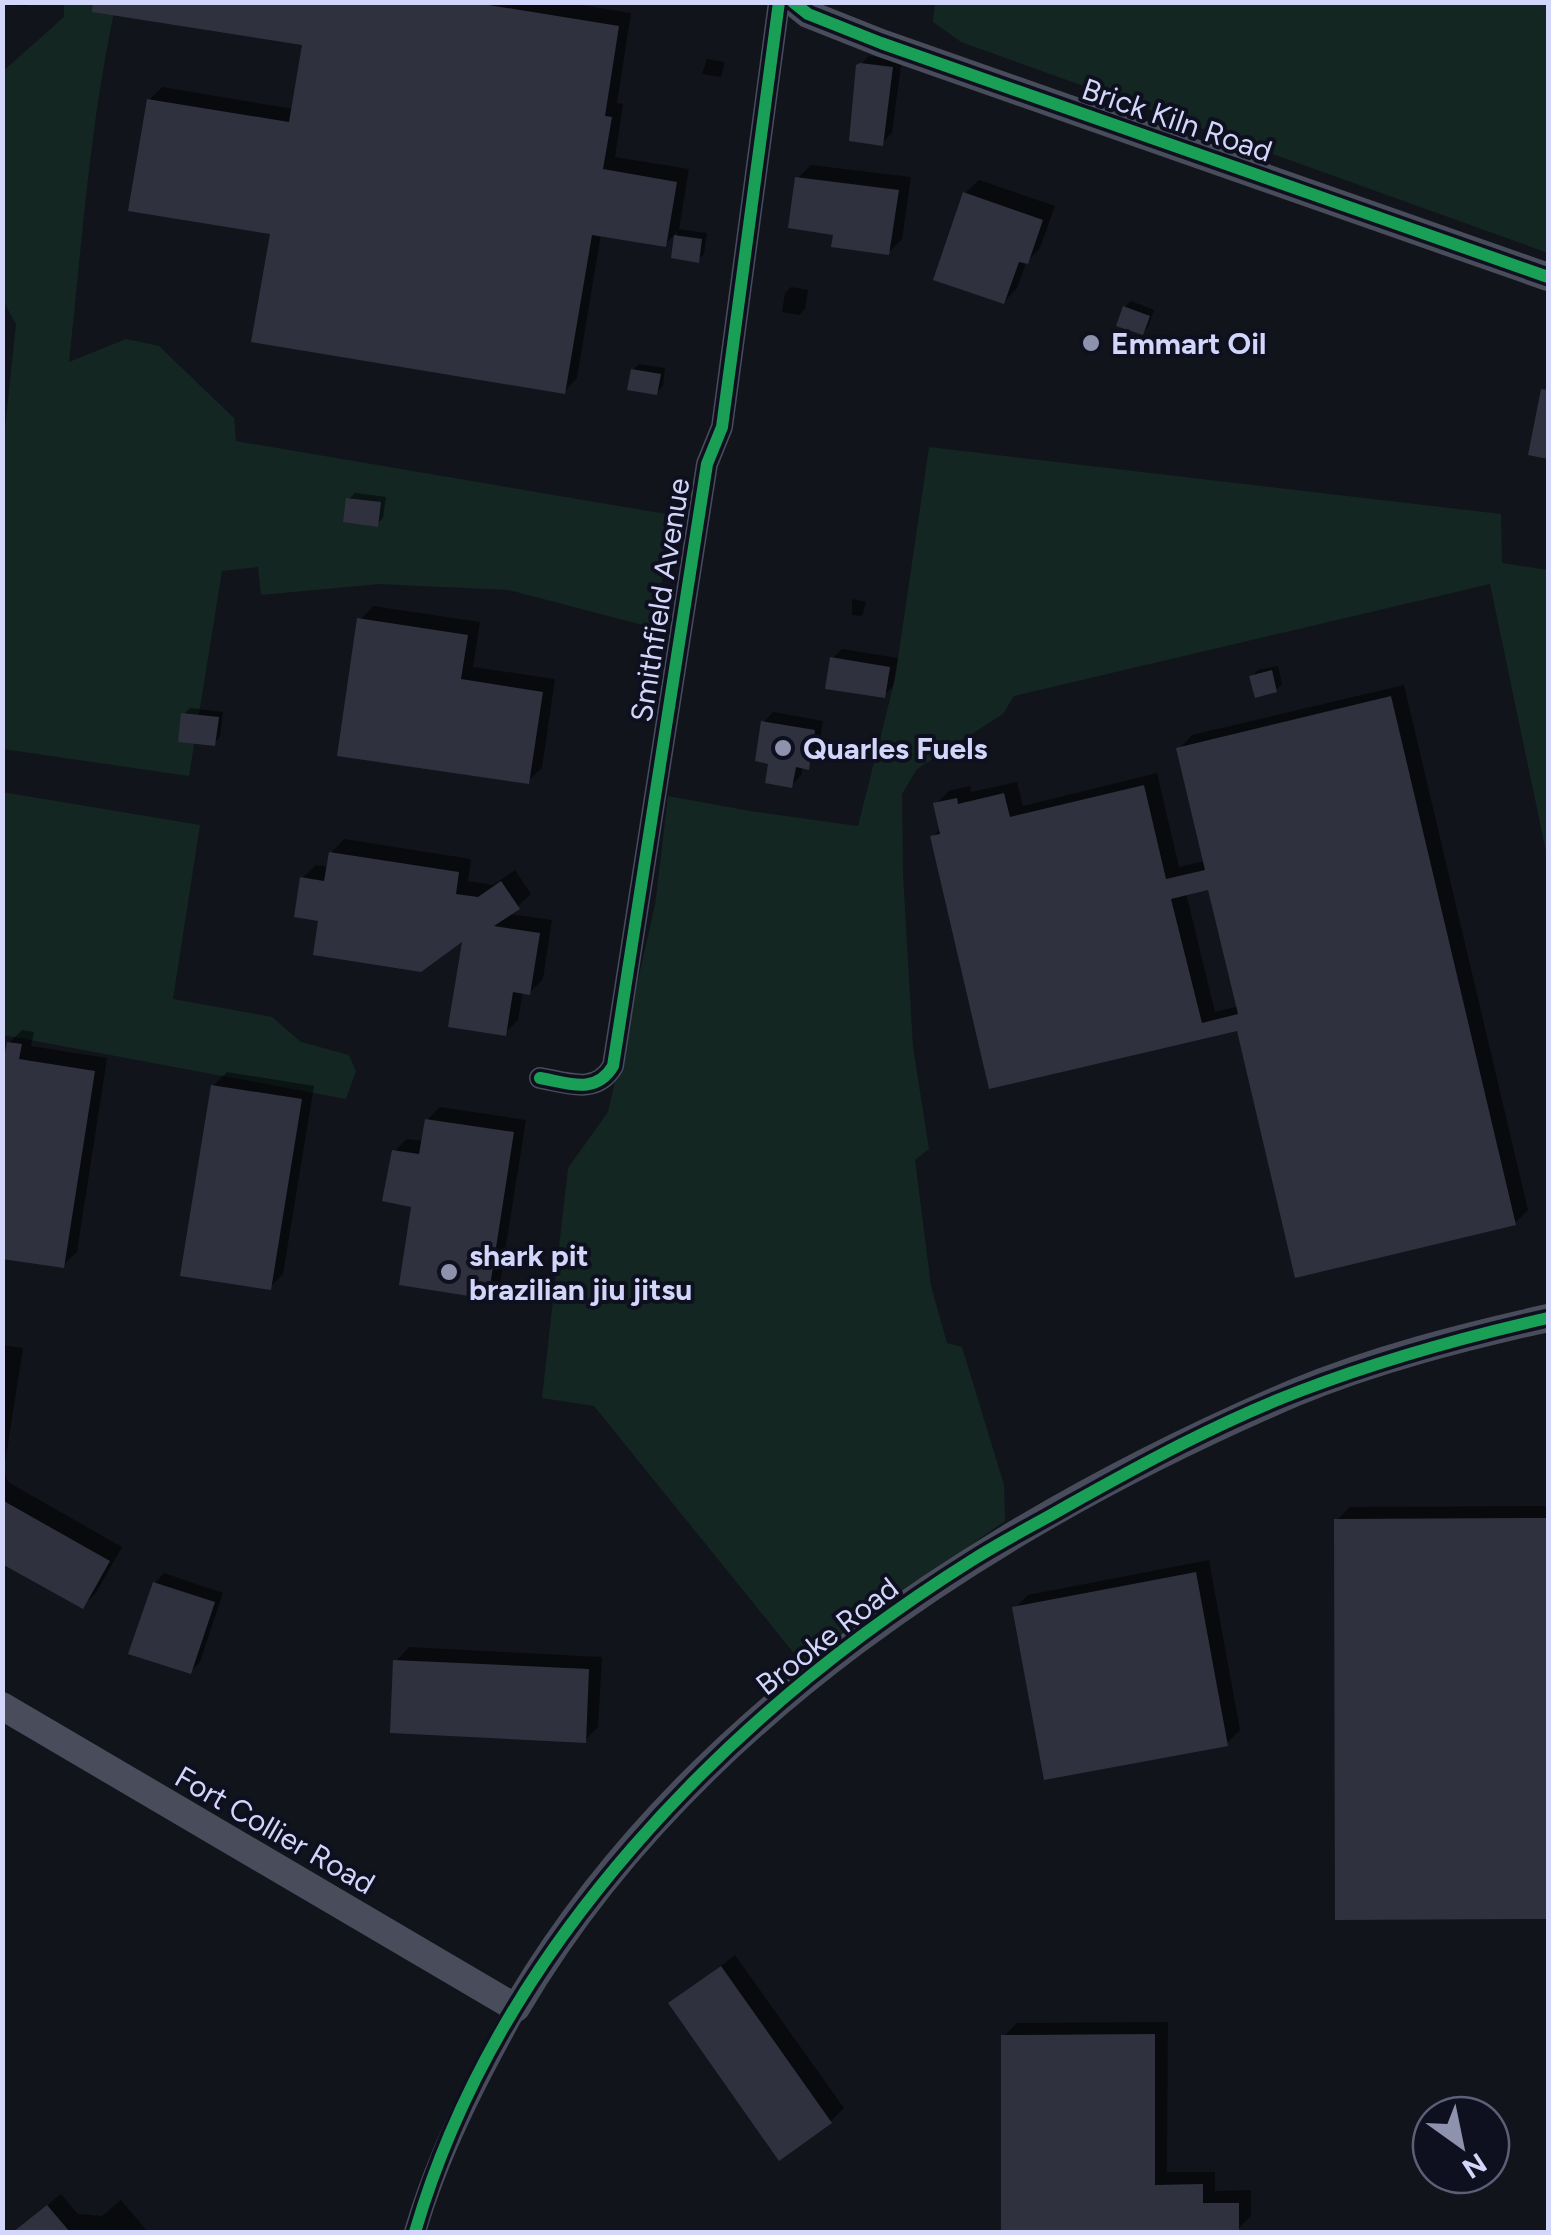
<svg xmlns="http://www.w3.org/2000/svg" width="1551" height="2235" font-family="Figtree,sans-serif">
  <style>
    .green { fill: #132622 }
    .shadow { fill: #0007; fill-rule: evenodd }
    .building { fill: #30313e; fill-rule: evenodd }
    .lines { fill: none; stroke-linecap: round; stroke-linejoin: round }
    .minor { stroke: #484c5b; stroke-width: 22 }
    .tertiary { stroke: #484c5b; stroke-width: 28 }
    .cycleway-casing { stroke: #0f101f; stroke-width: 19 }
    .cycleway { stroke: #1a9f57; stroke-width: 12 }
    .poi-dot { fill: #8f92ac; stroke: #0f101f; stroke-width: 4 }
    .labels { text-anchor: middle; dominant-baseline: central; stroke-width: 8; stroke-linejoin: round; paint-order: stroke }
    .street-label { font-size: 30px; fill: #d2d6fa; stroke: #0f101f }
    .poi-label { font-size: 30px; font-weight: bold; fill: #d2d6fa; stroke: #0f101f; text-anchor: start }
  </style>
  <rect width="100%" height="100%" fill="#12141c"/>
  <!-- green -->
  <path class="green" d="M64 3H116C90 121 82 242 69 362L126 339 159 346 234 418 236 441 678 516 650 627 509 590 379 584 261 595 258 567 222 571 189 776 3 749 2 457 16 324 3 301 5 251 2 72 64 17Z
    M935 3H1548V253L961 42 933 22Z
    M929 447 1501 514 1502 563 1548 570V861L1490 584 1014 696 1003 714 917 769 902 794 903 875 913 1047 929 1149 915 1160 931 1286 947 1343 962 1347 1004 1485 1005 1521 801 1662 594 1406 542 1398 568 1168 608 1112 655 905 668 796 750 811 858 826 895 679Z
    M2 792 200 825 173 999 272 1017 301 1042 349 1055 356 1071 346 1099 3 1035Z"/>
  <!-- shadow -->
  <path class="shadow" d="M7 2H30L27 6 7 5Z
    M118 2H563L631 13 617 103 623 104 615 157 689 169 679 229 707 233 704 254 698 260 674 256 677 232 665 244 601 234 577 378 564 392 272 232 149 100 162 87 293 109 305 43Z
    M869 56 902 58 892 133 882 143 859 66Z
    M707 59 725 62 721 77 702 74Z
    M811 165 911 177 902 239 888 253 836 233 798 178Z
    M979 180 1055 206 1040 248 1026 263 1017 288 1004 302 965 193Z
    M791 287 808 290 805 309 799 315 782 312 785 293Z
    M1131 301 1154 310 1148 327 1142 333 1125 307Z
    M639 364 665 368 663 386 657 392 633 370Z
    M355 493 386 497 383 518 377 524 349 499Z
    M852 599 866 602 862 616 852 615Z
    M373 606 480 622 473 667 555 679 542 768 528 781 360 620Z
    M842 649 898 658 893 686 884 695 832 659Z
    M1278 666 1282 684 1276 690 1252 676 1258 670Z
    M1404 685 1528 1210 1515 1223 1238 1028 991 1086 933 837 941 828 936 804 949 791 970 786 971 792 1017 782 1023 806 1157 773 1179 867 1205 861 1179 749 1192 735ZM1210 887 1239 1006 1215 1012 1186 893Z
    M190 708 223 712 220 737 214 743 184 714Z
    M773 712 823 721 817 757 808 767 803 766 801 775 792 785 771 761 764 722Z
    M344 839 471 859 468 881 493 885 515 870 531 894 509 914 552 920 543 979 530 992 523 991 518 1020 505 1033 465 937 321 919 302 878 316 865 329 867 331 853Z
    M22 1030 34 1032 31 1046 107 1058 77 1252 63 1265 9 1043Z
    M227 1072 314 1086 283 1274 270 1287 213 1086Z
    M440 1107 526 1120 500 1283 487 1296 414 1205 394 1152 407 1139 424 1141 427 1120Z
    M2 1345 23 1348 4 1470 8 1482 122 1547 96 1593 82 1606 2 1561Z
    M1548 1506V1916L1338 1918 1337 1520 1350 1507Z
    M1209 1560 1240 1730 1227 1743 1015 1608 1028 1595Z
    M164 1573 223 1593 200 1662 190 1672 155 1583Z
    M409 1647 602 1657 598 1727 585 1740 396 1661Z
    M735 1955 844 2108 831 2121 671 2004Z
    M1168 2022 1167 2172H1215V2191L1251 2190V2216L1238 2229 1004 2232V2036L1017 2023Z
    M61 2194 78 2214 102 2216 121 2200 148 2232H15Z"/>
  <!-- building -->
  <path class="building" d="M93 2H470L619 26 605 116 612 117 603 169 677 182 666 247 592 235 565 394 251 342 270 234 128 211 147 99 289 122 302 45 92 12Z
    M860 63 893 67 883 146 849 141 856 65Z
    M795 177 899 190 889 255 831 247 833 235 788 228Z
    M963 192 1043 220 1028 264 1019 262 1004 304 933 280Z
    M674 235 702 239 699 263 671 258Z
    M1123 306 1150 316 1143 335 1116 326Z
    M631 369 661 374 657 395 627 390Z
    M1541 389 1548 390V459L1528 455Z
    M346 498 381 502 378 527 343 522Z
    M357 618 468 635 461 679 543 692 529 784 337 756Z
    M830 657 890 667 885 698 825 689Z
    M1272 670 1277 692 1255 698 1249 676Z
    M1391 696 1516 1225 1295 1278 1237 1031 989 1089 930 836 940 834 933 803 957 798 958 804 1004 793 1010 817 1144 785 1166 879 1205 870 1176 748ZM1208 890 1238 1014 1202 1023 1171 899Z
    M181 713 219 717 215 746 178 742Z
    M761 721 815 730 809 770 796 767 792 788 765 783 768 764 755 761Z
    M329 852 459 872 456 894 478 897 501 881 520 909 494 926 540 933 530 995 513 992 506 1036 448 1027 462 942 421 972 313 955 318 921 294 917 300 877 324 881Z
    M7 1042 22 1044 19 1059 95 1071 64 1268 2 1259V1069Z
    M211 1085 302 1099 271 1290 180 1276Z
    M425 1119 514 1132 488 1299 399 1285 411 1207 382 1201 392 1150 419 1154Z
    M2 1500 110 1561 83 1609 2 1564Z
    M1548 1518V1919L1335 1920 1334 1519Z
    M1196 1572 1228 1746 1044 1780 1012 1607Z
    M153 1582 215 1602 191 1674 128 1654Z
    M393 1660 589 1669 586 1743 390 1733Z
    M721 1966 832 2123 779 2161 668 2003Z
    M1155 2034V2185L1203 2184V2203H1239V2232H1001V2035Z
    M47 2205 70 2232H13Z"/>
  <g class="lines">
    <!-- minor -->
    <path class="minor" d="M540 1078C568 1083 596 1095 613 1066L707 464 722 427 779 2
      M415 2232C438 2153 476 2080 516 2008"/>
    <!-- tertiary -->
    <path class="tertiary" d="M793 2 808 14 881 43 1548 277
      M2 1706 516 2008C684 1721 995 1521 1294 1393 1376 1359 1463 1337 1548 1318"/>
    <defs>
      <path id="cycleway" d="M793 2 808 14 881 43 1548 277
        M540 1078C568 1083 596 1095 613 1066L707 464 722 427 779 2
        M415 2232C498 1948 728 1713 974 1559 1004 1540 1036 1524 1067 1506 1142 1464 1219 1422 1300 1391 1381 1360 1464 1337 1548 1318"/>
    </defs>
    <!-- cycleway casing -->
    <use href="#cycleway" class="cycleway-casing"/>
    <!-- cycleway -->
    <use href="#cycleway" class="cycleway"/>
  </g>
  <!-- markers -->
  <g class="poi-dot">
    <circle cx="1091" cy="343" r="10"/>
    <circle cx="783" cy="748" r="10"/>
    <circle cx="449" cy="1272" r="10"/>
  </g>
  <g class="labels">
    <!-- street labels -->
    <g class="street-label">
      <text transform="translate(1177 120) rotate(19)">Brick Kiln Road</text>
      <text transform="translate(660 600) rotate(-81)">Smithfield Avenue</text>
      <text transform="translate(827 1636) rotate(-38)">Brooke Road</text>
      <text transform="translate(275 1830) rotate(30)">Fort Collier Road</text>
    </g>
    <!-- poi labels -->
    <g class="poi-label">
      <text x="1111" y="343">Emmart Oil</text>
      <text x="803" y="748">Quarles Fuels</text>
      <text x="469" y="1255">shark pit<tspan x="469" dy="34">brazilian jiu jitsu</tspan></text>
    </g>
  </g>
  <!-- border -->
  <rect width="1551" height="2235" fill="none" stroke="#d2d6fa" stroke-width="10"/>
  <!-- north arrow -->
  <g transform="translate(1461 2145) rotate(147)"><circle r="48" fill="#0f101f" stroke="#5d5f77" stroke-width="2.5"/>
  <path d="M0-8L18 38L0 25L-18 38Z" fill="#8f92ac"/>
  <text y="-15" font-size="28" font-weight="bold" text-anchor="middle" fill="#d2d6fa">N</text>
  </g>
</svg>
